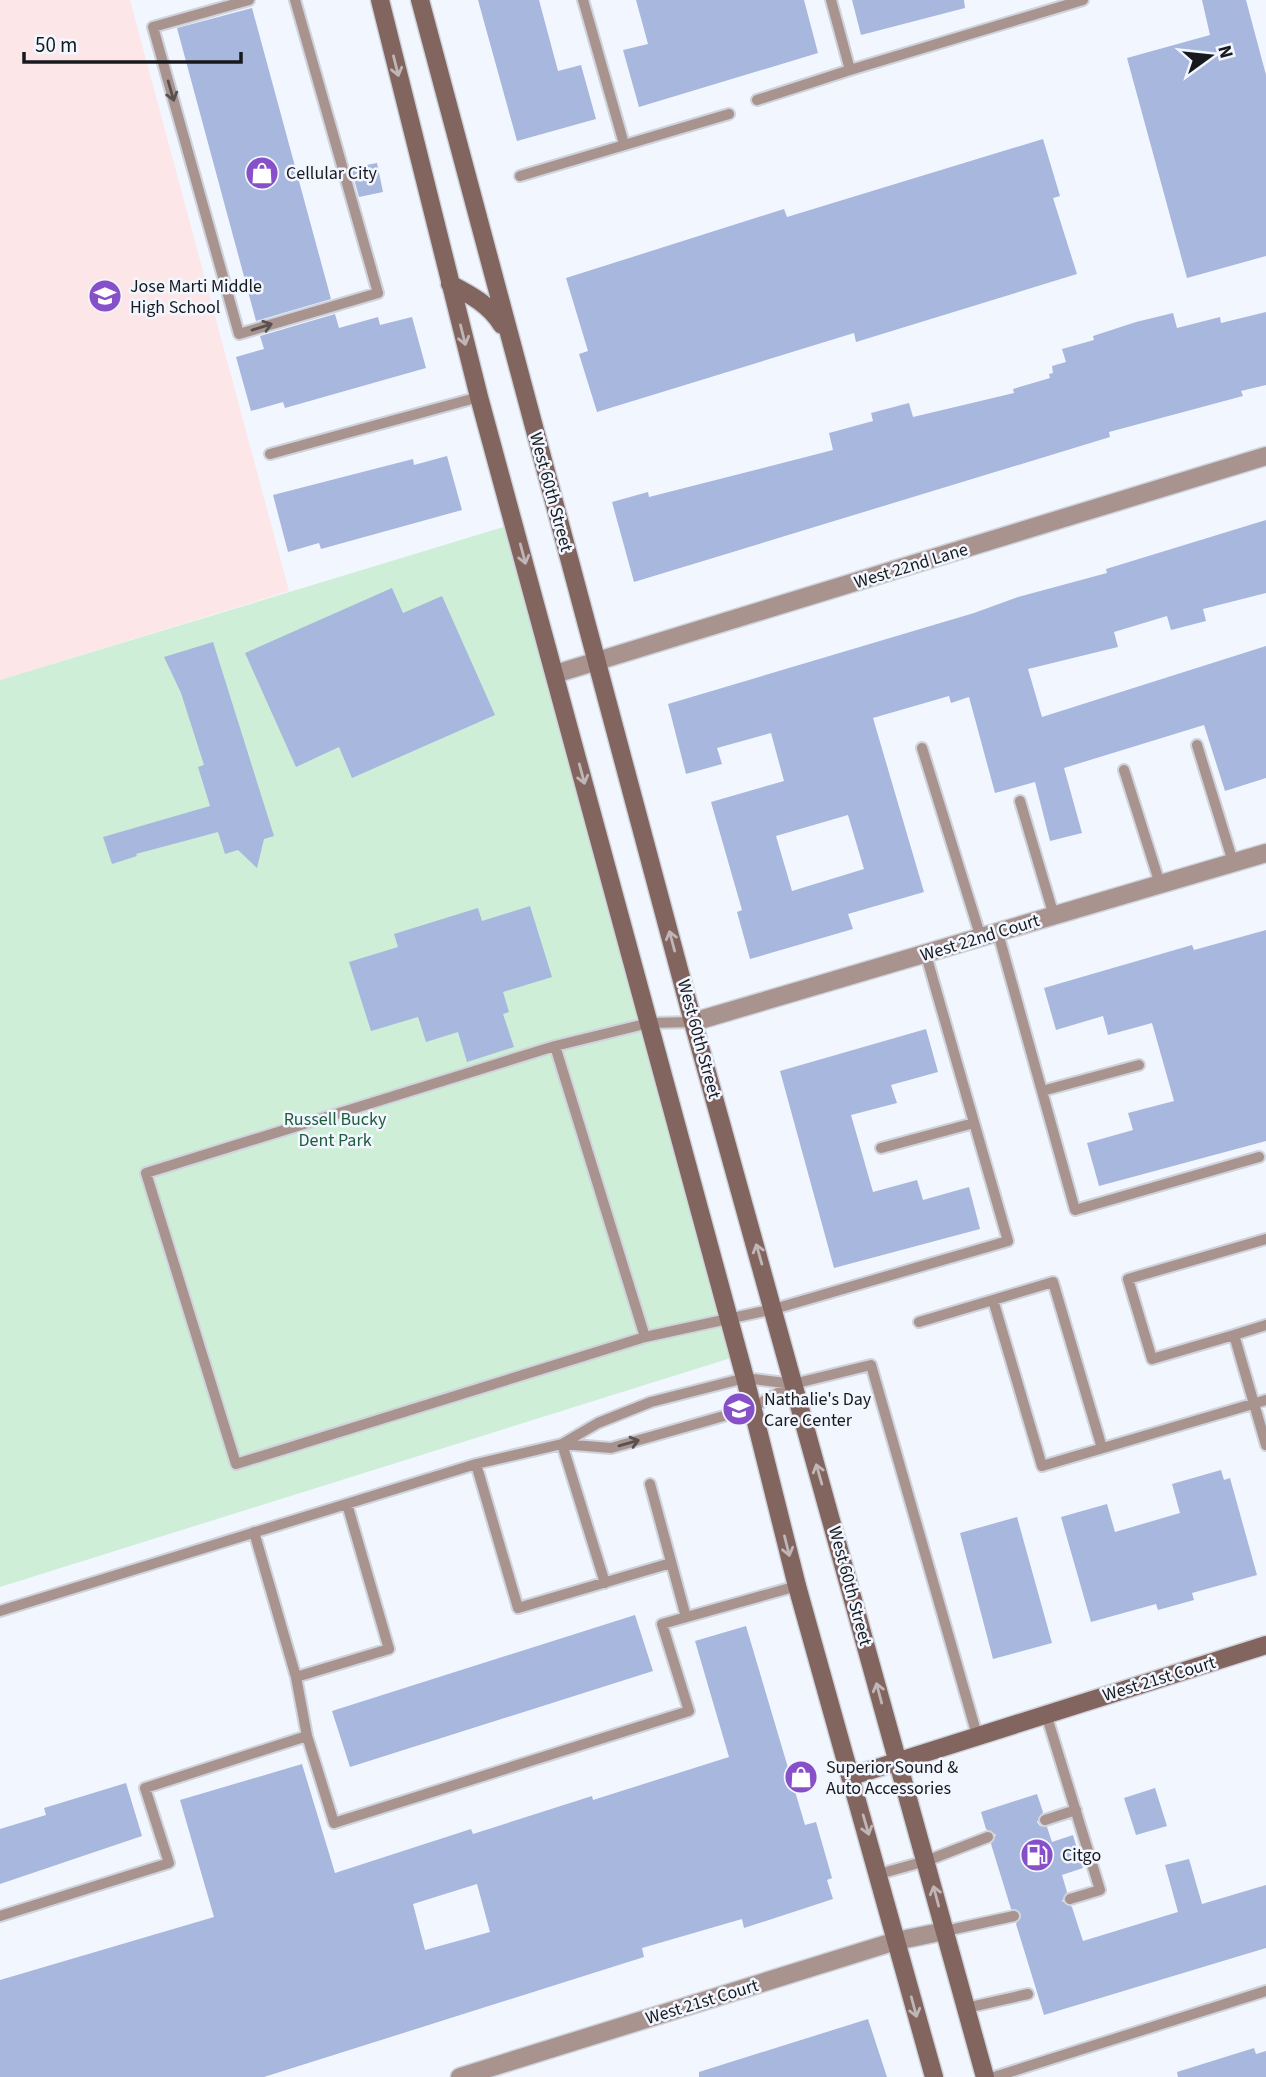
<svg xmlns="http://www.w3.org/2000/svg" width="1266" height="2077" font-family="'Source Sans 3',sans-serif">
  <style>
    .education { fill: #fce6e7 }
    .green { fill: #ceeed8 }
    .building { fill: #a7b7de; fill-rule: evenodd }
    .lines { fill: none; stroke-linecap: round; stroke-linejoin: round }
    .lane-casing { stroke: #cfd3db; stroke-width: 14 }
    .street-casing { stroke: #cfd3db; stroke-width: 21 }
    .secondary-casing { stroke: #cfd3db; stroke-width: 21 }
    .lane { stroke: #a9938f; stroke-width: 10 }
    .street { stroke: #a9938f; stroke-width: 18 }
    .secondary { stroke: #82655f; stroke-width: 18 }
    .oneway { stroke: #c0b5b7 }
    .oneway2 { stroke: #595050 }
    .labels { text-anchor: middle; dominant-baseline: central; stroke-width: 5; stroke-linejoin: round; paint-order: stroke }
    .poi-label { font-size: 18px; fill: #17191d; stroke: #f2f6ff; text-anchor: start }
    .street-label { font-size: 18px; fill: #17191d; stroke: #f2f6ff }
    .park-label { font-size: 18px; fill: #1c5d3a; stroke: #f2f6ff }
  </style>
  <rect width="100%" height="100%" fill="#f2f6ff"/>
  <!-- education -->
  <path class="education" d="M0 0H130L289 591 0 680Z"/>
  <!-- green -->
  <path class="green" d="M513 524 747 1353 0 1587V680Z"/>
  <!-- building -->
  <path class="building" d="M478 0H539L558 71 581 65 596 119 517 141Z
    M636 0H804L818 53 639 107 623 50 648 44Z
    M852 0H964L965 8 861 35Z
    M1202 0H1246L1266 75V256L1187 278 1127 58 1210 35Z
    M252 8 331 299 256 321 177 28Z
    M1043 139 1060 196 1053 198 1077 274 856 342 854 333 597 412 579 354 588 351 566 278 784 209 787 217Z
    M377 163 383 192 359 197 351 168Z
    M1266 312V385L1241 391 1243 396 1109 432 1110 437 634 582 612 502 648 492 649 497 833 450 829 433 873 421 871 413 909 403 913 417 1014 393 1013 389 1050 378 1049 374 1053 373 1052 366 1066 362 1062 349 1094 340 1093 336 1136 322 1173 313 1177 328 1220 317 1221 323Z
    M335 314 339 328 378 317 380 325 412 317 426 368 285 408 283 402 251 411 236 357 264 349 260 336Z
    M447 456 462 510 321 549 319 543 288 552 273 495 413 459 414 465Z
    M1266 520V593L1203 609 1206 621 1171 630 1167 616 1114 632 1118 647 1028 669 1042 717 1266 646V778L1225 791 1204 725 1064 768 1082 833 1050 841 1035 782 995 793 969 697 951 703 949 696 873 718 924 892 848 914 853 929 750 959 737 912 742 910 711 802 784 781 771 733 717 748 722 764 686 774 668 704 974 613 1018 597 1107 573 1106 569ZM848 815 864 869 792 891 776 836Z
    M392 588 403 613 442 596 495 715 352 778 339 747 296 767 245 653Z
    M213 642 274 836 264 839 257 868 238 850 225 854 218 832 136 854 137 856 112 864 103 837 210 806 198 767 204 765 181 693 164 657Z
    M530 906 552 977 503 992 509 1012 503 1014 514 1047 467 1062 458 1032 426 1042 418 1017 371 1031 349 962 398 947 394 934 478 908 482 921Z
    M1266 930V1141L1099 1186 1087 1143 1133 1130 1128 1113 1174 1101 1152 1023 1108 1035 1103 1016 1056 1030 1044 988 1192 945 1194 950Z
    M926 1029 938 1072 891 1085 897 1103 851 1115 873 1192 917 1180 923 1200 969 1187 980 1229 834 1268 780 1071Z
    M1221 1470 1224 1480 1230 1478 1257 1575 1192 1593 1194 1600 1158 1610 1156 1604 1091 1622 1061 1517 1107 1504 1115 1532 1180 1513 1172 1484Z
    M1017 1517 1052 1643 993 1659 960 1533Z
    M635 1615 653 1671 350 1767 332 1711Z
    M746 1626 805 1825 816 1822 832 1878 827 1880 833 1899 744 1928 742 1919 642 1948 644 1957 264 2077H0V1980L214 1917 180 1800 302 1764 335 1873 471 1829 473 1834 592 1796 593 1800 729 1757 695 1641ZM477 1884 490 1932 425 1950 413 1904Z
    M126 1783 142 1836 0 1884V1829L46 1815 44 1808Z
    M1155 1788 1167 1826 1136 1835 1124 1798Z
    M1037 1794 1043 1812 1037 1822 1040 1826 1047 1827 1052 1842 1073 1835 1083 1868 1062 1875 1067 1892 1062 1901 1072 1907 1083 1941 1178 1912 1165 1865 1189 1859 1202 1904 1266 1885V1948L1044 2015 1016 1924 1021 1914 1011 1909 991 1844 996 1835 986 1829 981 1812Z
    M868 2019 887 2077H699V2072Z
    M1254 2048 1256 2054 1266 2051V2077H1178L1177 2072Z"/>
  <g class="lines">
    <defs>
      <path id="lane" d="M249 0 153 27 239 334 378 293 295 0
        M583 0 624 144
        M831 0 850 70 1083 0
        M757 100 850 70
        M520 176 729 114
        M270 454 479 397
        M1197 745 1233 862
        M922 748 981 938
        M1124 770 1160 884
        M1020 801 1054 916
        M998 933 1075 1210 1259 1157
        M555 1046 645 1337 236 1464 146 1173 555 1046 649 1023 693 1022
        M1042 1091 1139 1065
        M881 1148 974 1123
        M1266 1239 1128 1279 1152 1359 1234 1335 1266 1445
        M919 1322 993 1300
        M1234 1335 1266 1325
        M645 1337 774 1309 1008 1241 926 955
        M562 1444 611 1448 752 1408 793 1384 871 1365 977 1735
        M562 1444 605 1583
        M1102 1448 1053 1282 993 1300 1042 1466 1266 1400
        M476 1464 518 1608 671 1563
        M650 1484 686 1617
        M254 1532 296 1677 389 1649 347 1504
        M0 1611 476 1464 562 1444 598 1423 651 1402 745 1378 793 1384
        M296 1677 307 1736
        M1046 1714 1100 1890 1070 1899
        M1045 1820 1076 1810
        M879 1874 926 1861 988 1837
        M0 1916 169 1863 145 1788 307 1736 334 1823 689 1711 662 1624 797 1586
        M945 1931 1014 1916
        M966 2008 1028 1994
        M994 2077 1266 1991"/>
      <path id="street" d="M555 674 1266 456
        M693 1022 1266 853
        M460 2077 896 1941 945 1931"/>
      <path id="secondary" d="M380 0 479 397 745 1378 797 1586 934 2077
        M420 0 693 1022 985 2077
        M450 284C471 295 490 305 502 325
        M852 1776 1266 1645"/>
    </defs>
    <!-- lane casing -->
    <use href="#lane" class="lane-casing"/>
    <!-- street casing -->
    <use href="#street" class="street-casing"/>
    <!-- secondary casing -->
    <use href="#secondary" class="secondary-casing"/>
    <!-- lane -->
    <use href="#lane" class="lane"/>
    <!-- street -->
    <use href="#street" class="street"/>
    <!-- secondary -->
    <use href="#secondary" class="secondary"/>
  </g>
  <!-- one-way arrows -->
  <defs><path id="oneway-shaft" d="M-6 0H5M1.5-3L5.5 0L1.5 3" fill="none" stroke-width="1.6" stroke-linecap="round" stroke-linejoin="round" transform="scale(1.75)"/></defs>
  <g class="oneway">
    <use href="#oneway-shaft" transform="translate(396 66) rotate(76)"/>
    <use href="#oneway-shaft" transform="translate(463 335) rotate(76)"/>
    <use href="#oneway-shaft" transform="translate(523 554) rotate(75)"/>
    <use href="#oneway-shaft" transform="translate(582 774) rotate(75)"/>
    <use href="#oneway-shaft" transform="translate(672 941) rotate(-105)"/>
    <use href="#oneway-shaft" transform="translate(759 1254) rotate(-106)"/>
    <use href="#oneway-shaft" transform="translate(819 1474) rotate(-106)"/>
    <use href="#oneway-shaft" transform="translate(787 1546) rotate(76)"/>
    <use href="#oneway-shaft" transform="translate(879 1693) rotate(-105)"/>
    <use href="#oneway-shaft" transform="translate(866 1825) rotate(74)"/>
    <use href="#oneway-shaft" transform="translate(936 1896) rotate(-105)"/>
    <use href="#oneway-shaft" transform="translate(914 2007) rotate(75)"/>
  </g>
  <g class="oneway2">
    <use href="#oneway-shaft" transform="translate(171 91) rotate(74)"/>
    <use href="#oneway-shaft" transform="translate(262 327) rotate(-17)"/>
    <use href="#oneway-shaft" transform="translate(629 1443) rotate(-16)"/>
  </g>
  <!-- icons -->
  <defs>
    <symbol id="shop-disc" viewBox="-11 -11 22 22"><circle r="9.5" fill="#8750c8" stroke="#f2f6ff"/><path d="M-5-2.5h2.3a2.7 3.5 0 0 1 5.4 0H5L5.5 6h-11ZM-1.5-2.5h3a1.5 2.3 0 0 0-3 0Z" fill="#fff"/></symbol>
    <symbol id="school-disc" viewBox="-11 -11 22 22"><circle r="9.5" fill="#8750c8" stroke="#f2f6ff"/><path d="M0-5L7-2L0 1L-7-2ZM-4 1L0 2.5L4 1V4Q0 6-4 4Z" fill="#fff"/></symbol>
    <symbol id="fuel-disc" viewBox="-11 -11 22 22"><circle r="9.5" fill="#8750c8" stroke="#f2f6ff"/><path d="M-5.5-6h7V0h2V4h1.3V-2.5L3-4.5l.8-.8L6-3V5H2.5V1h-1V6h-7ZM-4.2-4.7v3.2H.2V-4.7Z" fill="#fff"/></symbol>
  </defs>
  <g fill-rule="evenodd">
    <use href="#shop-disc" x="243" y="154" width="38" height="38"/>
    <use href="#school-disc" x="86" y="277" width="38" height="38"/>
    <use href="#school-disc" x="720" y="1390" width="38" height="38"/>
    <use href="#shop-disc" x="782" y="1758" width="38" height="38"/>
    <use href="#fuel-disc" x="1018" y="1836" width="38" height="38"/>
  </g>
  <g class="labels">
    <!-- poi labels -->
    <g class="poi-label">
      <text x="286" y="173">Cellular City</text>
      <text x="130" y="286">Jose Marti Middle<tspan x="130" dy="21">High School</tspan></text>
      <text x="764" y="1399">Nathalie's Day<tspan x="764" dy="21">Care Center</tspan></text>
      <text x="826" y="1767">Superior Sound &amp;<tspan x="826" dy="21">Auto Accessories</tspan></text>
      <text x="1062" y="1855">Citgo</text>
    </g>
    <!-- street labels -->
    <g class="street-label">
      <text transform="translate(551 492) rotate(75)">West 60th Street</text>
      <text transform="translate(911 566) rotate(-17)">West 22nd Lane</text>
      <text transform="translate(980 938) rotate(-17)">West 22nd Court</text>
      <text transform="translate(699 1039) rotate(75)">West 60th Street</text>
      <text transform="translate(850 1586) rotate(75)">West 60th Street</text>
      <text transform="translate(1159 1679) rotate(-17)">West 21st Court</text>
      <text transform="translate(702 2002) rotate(-17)">West 21st Court</text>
    </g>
    <!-- park labels -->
    <g class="park-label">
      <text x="335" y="1119">Russell Bucky<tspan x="335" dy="21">Dent Park</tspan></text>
    </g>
  </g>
  <!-- north arrow -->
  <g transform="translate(1210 56) rotate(75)" stroke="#f2f6ff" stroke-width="5" paint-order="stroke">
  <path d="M0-5L12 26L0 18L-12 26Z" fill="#17191d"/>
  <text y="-10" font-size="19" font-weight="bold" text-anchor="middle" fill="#17191d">N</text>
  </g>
  <!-- scale -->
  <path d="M24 52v10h217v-10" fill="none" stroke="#17191d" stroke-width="3.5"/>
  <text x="35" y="52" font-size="21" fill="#17191d" stroke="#f2f6ff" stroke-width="5" paint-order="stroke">50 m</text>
</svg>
